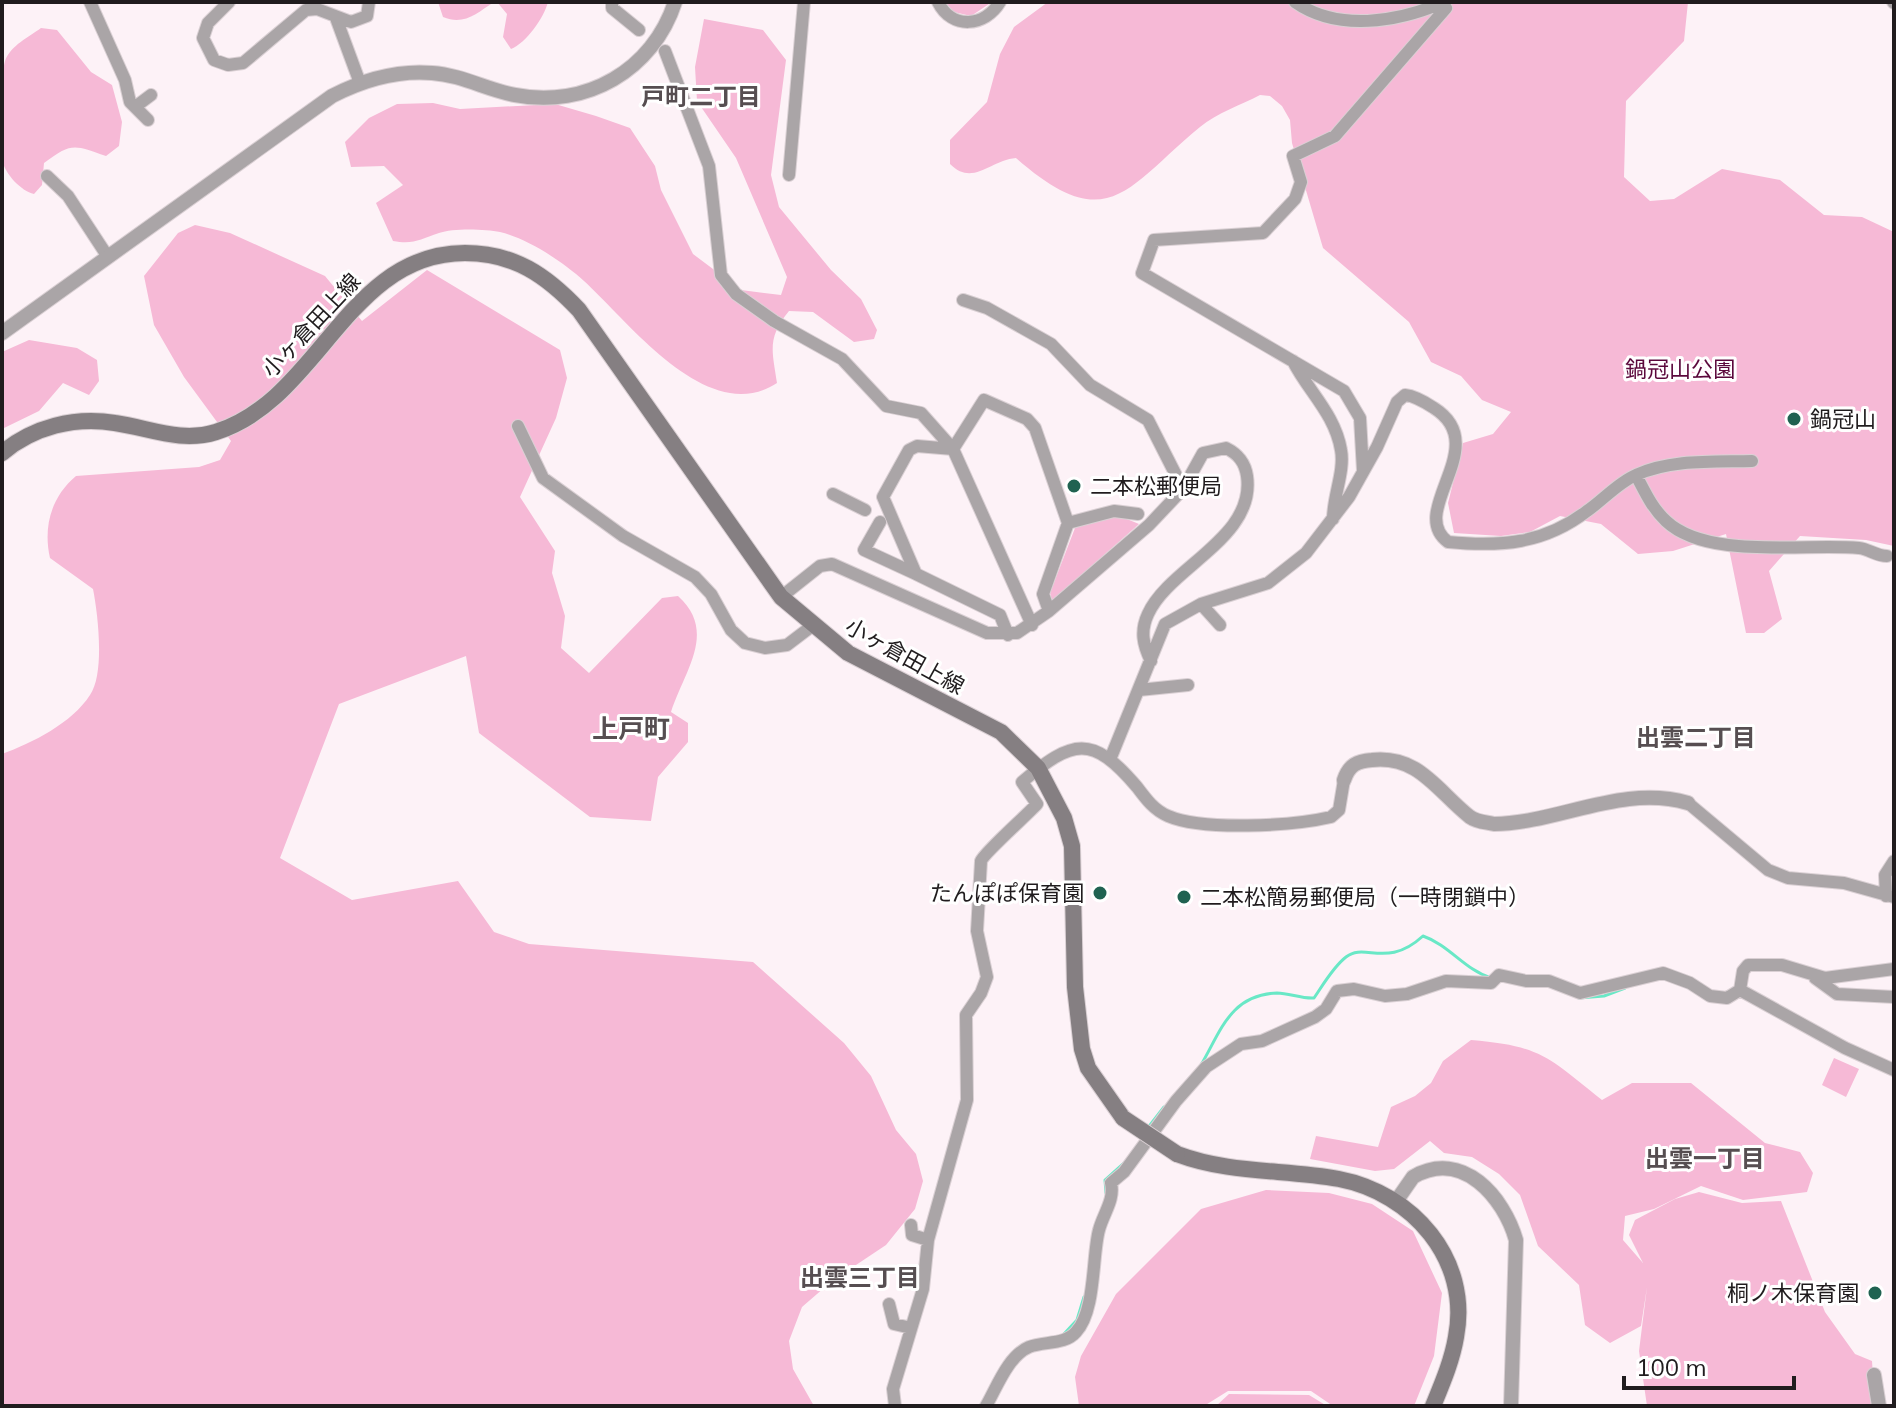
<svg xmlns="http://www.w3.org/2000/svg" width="1896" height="1408" font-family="Mulish,'Noto Sans JP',sans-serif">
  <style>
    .green { fill: #f6b9d6 }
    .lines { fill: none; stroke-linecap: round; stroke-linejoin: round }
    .stream { stroke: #69e8c6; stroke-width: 3 }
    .minor-casing { stroke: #dad0d4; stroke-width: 14 }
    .tertiary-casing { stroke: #dad0d4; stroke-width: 16 }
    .secondary-casing { stroke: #dad0d4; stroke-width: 18 }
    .minor { stroke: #aaa5a7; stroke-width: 12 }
    .tertiary { stroke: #aaa5a7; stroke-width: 14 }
    .secondary { stroke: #857f82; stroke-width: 16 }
    .secondary-bridge-casing { stroke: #dad0d4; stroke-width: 18; stroke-linecap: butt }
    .secondary-bridge { stroke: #857f82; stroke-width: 16 }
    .poi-dot { fill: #206251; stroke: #fff; stroke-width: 3 }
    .labels { text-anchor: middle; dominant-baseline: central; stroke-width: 6; stroke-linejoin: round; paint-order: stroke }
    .street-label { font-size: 22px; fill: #201c1e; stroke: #fff }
    .park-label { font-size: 22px; fill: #5b083c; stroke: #fff }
    .poi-label { font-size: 22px; fill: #201c1e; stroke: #fff; text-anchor: start }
    .neighbourhood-label { font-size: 24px; font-weight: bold; fill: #564e51; stroke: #fff }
    .quarter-label { font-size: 26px; font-weight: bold; fill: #564e51; stroke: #fff }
  </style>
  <rect width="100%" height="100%" fill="#fdf2f7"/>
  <!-- green -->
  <path class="green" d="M438 2H494C477 13 464 26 443 17Z
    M497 2H548C544 18 526 43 511 49L503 37 507 14Z
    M945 2H992L971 16 954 12Z
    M1048 2H1688L1684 41 1626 101 1624 177 1650 201 1674 199 1722 169 1780 180 1824 215 1862 217 1894 232V546L1866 540 1800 536 1769 571 1782 619 1764 633H1746L1726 534 1673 551 1638 554 1601 524 1560 516 1530 532 1501 536 1454 533 1448 503 1463 443 1493 434 1511 412 1482 400 1461 376 1431 362 1409 322 1323 248 1292 143 1290 120 1282 106 1270 96 1260 95C1241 105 1217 113 1200 127 1127 187 1108 239 1016 158 990 160 973 187 950 164V140L987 102 1000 54 1014 27Z
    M704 19 763 30 786 60 771 175 779 207 831 270 861 299 877 330 874 339 854 342 813 312 789 311C767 338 772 350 777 383 708 428 629 322 584 281 562 261 528 239 500 232 485 229 453 228 439 233 420 239 414 245 393 241L376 203 403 185 384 166 351 167 345 142 369 118 397 104 433 103 460 109 555 104 596 116 630 128 655 166 661 190 693 254 741 290 781 295 787 277 736 158 697 101 695 67Z
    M41 28 57 30 91 72 112 85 122 122 119 146 106 156C74 145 72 142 44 163L42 185 34 194C21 191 5 174 2 160 0 140 0 79 5 61 11 45 29 37 41 28Z
    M195 225 230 233 325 276 362 321 427 270 560 350 567 378 556 418 520 497 555 551 552 573 565 616 561 648 589 673 662 598 678 596C718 632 684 671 671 712L688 723V742L658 777 651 821 590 817 479 733 466 656 339 704 280 858 352 900 458 881 494 932 529 944 753 962 844 1043 871 1076 896 1130 916 1154 923 1181 915 1209 886 1245 832 1281 802 1307 789 1341 793 1369 814 1406H2V754C32 743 72 723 90 695 105 674 98 614 93 589L50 558C43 527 51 497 76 476L199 467 220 460 231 441 184 377 154 325 144 276 178 233Z
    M29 340 77 348 97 360 99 381 89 395 63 383 39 411 2 429V352Z
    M1117 515 1139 524 1052 601 1050 593 1075 528Z
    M1471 1040C1542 1046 1548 1057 1602 1100L1632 1083H1691L1765 1143 1800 1152 1813 1173 1807 1192 1743 1200 1701 1186 1654 1209 1625 1216 1623 1240 1643 1263 1629 1235 1635 1220 1675 1199 1699 1192 1742 1203 1781 1201 1825 1312 1855 1354 1872 1361 1875 1406H1647L1639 1351 1647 1287 1641 1326 1610 1343 1585 1325 1579 1285 1538 1246 1520 1195 1499 1174 1472 1157 1444 1153 1430 1141 1394 1169 1375 1171 1310 1159 1316 1136 1378 1147 1391 1107 1415 1096 1431 1083 1443 1061Z
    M1834 1058 1859 1069 1846 1097 1822 1085Z
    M1266 1190 1329 1193 1372 1204 1413 1231 1442 1293 1434 1356 1414 1406H1333L1311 1391H1228L1204 1406H1079L1075 1377 1081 1356 1116 1294 1201 1209Z
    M1229 1394 1309 1395 1327 1406H1216Z"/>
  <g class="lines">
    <!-- stream -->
    <path class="stream" d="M1579 998 1604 996 1625 988
      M1201 1065C1221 1031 1230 995 1277 993 1289 993 1302 999 1314 998 1323 985 1333 967 1346 957 1365 942 1387 969 1423 936 1449 945 1465 970 1491 978
      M1147 1129 1164 1107
      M1106 1193 1105 1180 1125 1162
      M1063 1335 1077 1320 1084 1297"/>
    <defs>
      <path id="minor" d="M90 2 125 80 130 102 148 120
        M229 2 208 23 203 38 214 60 228 65 243 63 306 10 317 9 351 22 367 16 369 2
        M612 2V8L639 30
        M938 2C952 30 985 27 1000 2
        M1295 2C1338 32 1397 22 1442 3L1446 8 1335 136 1293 156 1301 182 1295 199 1263 233 1154 240 1142 273 1344 391 1360 418 1363 471
        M1893 2 1894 3
        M336 18 360 83
        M665 51 709 166 721 275 736 294 774 321 842 359 886 406 921 413 953 449 1032 625
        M135 107 151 95
        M789 175 804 2
        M47 176 68 196 108 257
        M963 300 987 308 1051 344 1090 385 1148 420 1183 489
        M1293 361C1308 391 1335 414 1341 450 1345 471 1333 496 1333 519
        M518 426 543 478 623 536 695 577 711 594 731 630 745 643 765 648 787 645 812 626
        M953 449 984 400 1027 419 1035 428 1068 523 1043 594 1049 611
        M953 449 917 446 909 450 883 497 916 574 1000 615 1008 635
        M1636 475C1645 492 1652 508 1666 521 1707 560 1806 543 1859 548 1869 549 1876 556 1887 556
        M833 494 865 510
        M880 522 864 550 916 574
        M1068 523 1114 511 1138 514
        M781 597 820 566 832 564 987 633H1017L1049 611 1149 525 1183 489 1203 453 1226 448C1238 454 1245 462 1247 476 1256 538 1169 567 1148 614 1140 631 1143 645 1151 661
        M1201 604 1220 625
        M1139 690 1188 685
        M1111 757 1165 624 1201 604 1268 583 1306 553 1349 497 1377 447 1397 402 1405 395C1415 396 1425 402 1434 408 1494 446 1406 511 1448 542 1501 547 1544 544 1587 511 1603 500 1619 482 1636 475 1671 459 1714 462 1752 461
        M1688 803 1768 870 1788 878 1844 883 1894 897
        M1886 896 1885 875 1894 861
        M1815 978 1837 994 1894 997
        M1740 990 1845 1048 1894 1070
        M911 1225 912 1235 928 1240
        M889 1304 894 1324 911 1328
        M895 1406 893 1389 923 1289 928 1240 967 1100 966 1015 981 993 987 977 977 931 981 861C984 853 1027 815 1037 804L1022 782C1073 739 1092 734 1137 787 1146 799 1154 810 1168 816 1203 831 1292 826 1331 817L1339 810 1344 780
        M986 1406C997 1387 1008 1356 1029 1347 1044 1341 1065 1345 1076 1332 1096 1311 1092 1255 1099 1230 1103 1214 1115 1200 1111 1183L1124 1172 1176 1101 1206 1067 1241 1044 1262 1041 1315 1017 1326 1009 1337 991 1354 989 1385 996 1407 994 1446 981 1491 983 1499 975 1526 981H1549L1580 993 1663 973 1690 983 1710 996 1727 998 1740 990 1743 971 1748 965H1782L1825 978 1894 969"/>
      <path id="tertiary" d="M2 333 332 96C363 80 397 70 432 73 462 75 487 90 515 95 586 109 653 70 675 2
        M1344 780C1349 765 1357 761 1372 760 1419 755 1437 791 1470 817 1477 822 1485 822 1494 824 1559 823 1622 784 1688 803
        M1397 1200 1413 1177C1463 1148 1504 1198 1516 1240L1511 1406
        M1874 1375 1879 1406"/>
      <path id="secondary" d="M2 453C33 427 75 416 115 423 150 428 181 443 216 432 319 400 347 253 465 253 514 253 546 275 579 310L781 597 848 653 1001 732 1038 768 1064 818 1072 846 1075 987 1082 1049 1088 1068 1123 1118
        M1177 1154C1230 1174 1285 1169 1339 1179 1412 1193 1471 1259 1456 1337 1452 1361 1442 1384 1433 1406"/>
    </defs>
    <!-- minor casing -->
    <use href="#minor" class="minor-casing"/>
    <!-- tertiary casing -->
    <use href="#tertiary" class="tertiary-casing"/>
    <!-- secondary casing -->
    <use href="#secondary" class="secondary-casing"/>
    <!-- minor -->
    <use href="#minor" class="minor"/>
    <!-- tertiary -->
    <use href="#tertiary" class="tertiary"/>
    <!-- secondary -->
    <use href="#secondary" class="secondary"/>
    <defs>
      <path id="secondary-bridge" d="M1123 1118 1177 1154"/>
    </defs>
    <!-- secondary-bridge casing -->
    <use href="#secondary-bridge" class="secondary-bridge-casing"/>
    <!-- secondary-bridge -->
    <use href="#secondary-bridge" class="secondary-bridge"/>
  </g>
  <!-- markers -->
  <g class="poi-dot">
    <circle cx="1794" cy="419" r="8"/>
    <circle cx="1074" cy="486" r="8"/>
    <circle cx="1100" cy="893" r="8"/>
    <circle cx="1184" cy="897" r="8"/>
    <circle cx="1875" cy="1293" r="8"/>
  </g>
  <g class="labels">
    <!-- street labels -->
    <g class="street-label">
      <text transform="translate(311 325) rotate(-47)">小ヶ倉田上線</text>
      <text transform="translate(905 656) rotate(29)">小ヶ倉田上線</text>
    </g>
    <!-- park labels -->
    <g class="park-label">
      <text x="1680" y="369">鍋冠山公園</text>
    </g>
    <!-- poi labels -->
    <g class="poi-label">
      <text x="1810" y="419">鍋冠山</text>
      <text x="1090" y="486">二本松郵便局</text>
      <text x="1084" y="893" text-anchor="end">たんぽぽ保育園</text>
      <text x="1200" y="897">二本松簡易郵便局（一時閉鎖中）</text>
      <text x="1859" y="1293" text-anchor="end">桐ノ木保育園</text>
    </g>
    <!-- neighbourhood labels -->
    <g class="neighbourhood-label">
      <text x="701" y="96">戸町二丁目</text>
      <text x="1696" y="737">出雲二丁目</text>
      <text x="1705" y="1158">出雲一丁目</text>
      <text x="860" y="1277">出雲三丁目</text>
    </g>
    <!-- quarter labels -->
    <g class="quarter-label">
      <text x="631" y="728">上戸町</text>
    </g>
  </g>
  <!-- border -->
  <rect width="1896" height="1408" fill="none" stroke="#201c1e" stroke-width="8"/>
  <!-- scale -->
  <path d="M1624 1376v12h170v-12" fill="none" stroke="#201c1e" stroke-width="4"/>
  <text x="1636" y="1376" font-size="24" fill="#201c1e" stroke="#ffffff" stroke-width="6" paint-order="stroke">100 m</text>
</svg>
